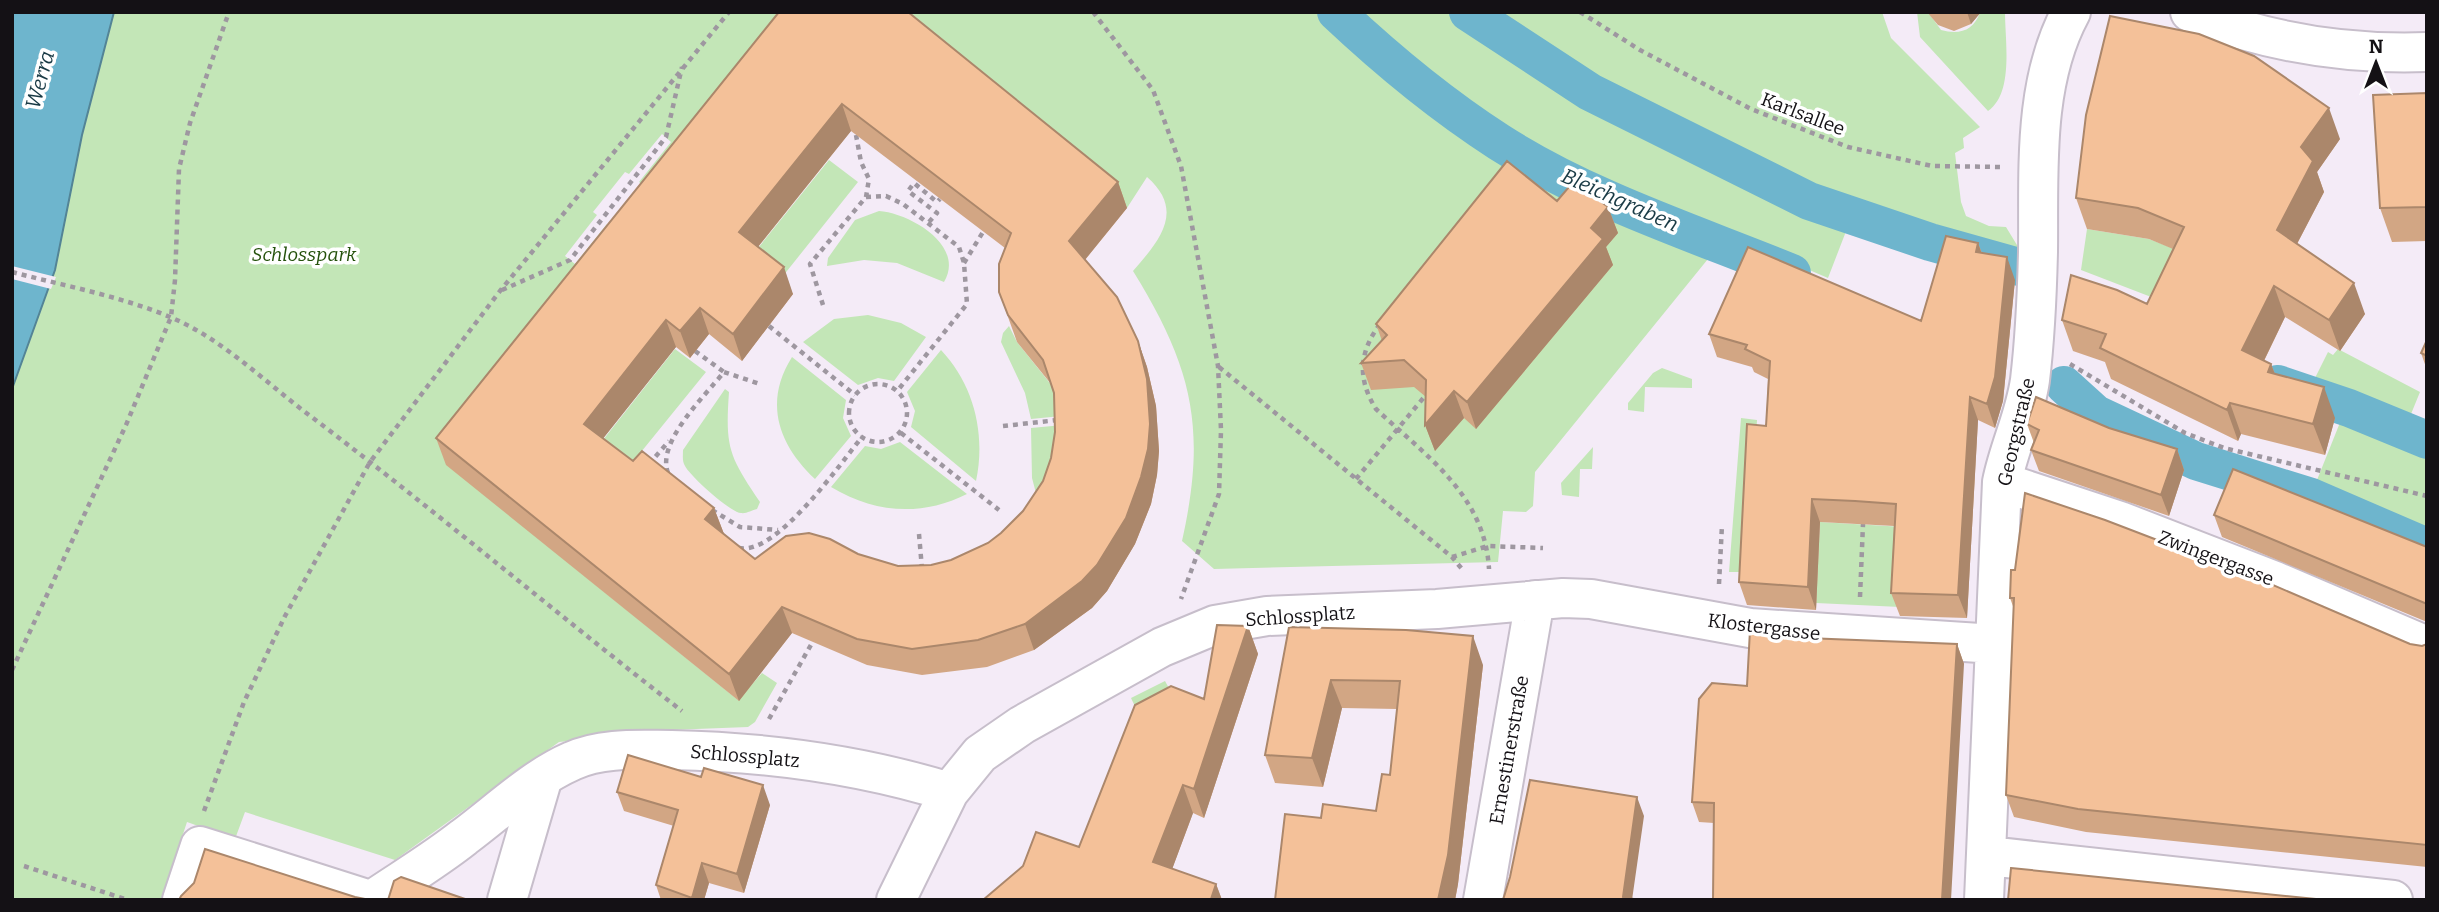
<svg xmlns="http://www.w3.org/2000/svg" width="2439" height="912" font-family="Bitter,serif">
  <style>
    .green { fill: #c3e6b7 }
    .water { fill: #6eb5cd; stroke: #538496; stroke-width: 2 }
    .pier { fill: #f4ebf7 }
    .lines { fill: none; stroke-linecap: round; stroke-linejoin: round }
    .canal { stroke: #6eb5cd; stroke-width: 38 }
    .minor-casing { stroke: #c7becb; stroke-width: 42 }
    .major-casing { stroke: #c7becb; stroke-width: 42 }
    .path { stroke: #9e97a0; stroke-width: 4.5; stroke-dasharray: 5 5; stroke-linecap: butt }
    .minor { stroke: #fff; stroke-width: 38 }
    .major { stroke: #fff; stroke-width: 38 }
    .wall { fill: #d2a684; fill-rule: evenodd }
    .shaded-wall { fill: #ab876b }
    .building { fill: #f4c199; stroke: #ab876b; stroke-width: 2; fill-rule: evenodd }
    .labels { text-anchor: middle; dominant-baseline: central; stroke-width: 7; stroke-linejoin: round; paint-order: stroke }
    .street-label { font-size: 19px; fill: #141115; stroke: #fff }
    .park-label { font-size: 19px; font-style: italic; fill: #24510b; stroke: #fff }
    .water-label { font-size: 21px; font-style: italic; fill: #193a45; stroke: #fff }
  </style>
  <rect width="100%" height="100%" fill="#f4ebf7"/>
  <!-- green -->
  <path class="green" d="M114 12H810L660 197 639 182 671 142 662 134 629 174 625 172 593 212 597 215 565 256 575 264 607 224 629 237 446 464 738 700 762 673 777 683 755 722 748 727 670 730 559 742 395 860 245 812 235 839 187 822 161 900H12V389L55 270 82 135Z
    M885 12H1882L1891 38 1980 127 1963 138 1964 148 1955 153 1961 202 1966 216 1989 226 2006 227 2020 250 2019 258 1855 208 1828 278 1800 266 1791 285 1712 254 1535 472 1533 506 1526 512 1503 511 1498 562 1214 569 1182 541C1207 429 1193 368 1133 271 1159 241 1186 211 1147 177L1127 208Z
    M1917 12H1928L1941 30C1959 35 1974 31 1980 12H2005C2005 41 2014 93 1988 111L1920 37Z
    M829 160 858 182 779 281 750 258Z
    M879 211C909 213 966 245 944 282L897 263 864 260 827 266 828 258 855 220Z
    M2087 229 2149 239 2185 253 2172 305 2081 270Z
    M868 315 901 323 926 337 894 381 878 378 858 385 803 342 834 319Z
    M1009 326 1017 342 1053 387 1061 416 1031 419 1025 393 1001 342 1003 333Z
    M675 349 706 372 624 473 595 450Z
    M2338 349 2420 392 2411 414 2427 424V565L2303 515 2341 420 2360 396 2315 378 2328 352 2333 355Z
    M941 350C974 385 986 434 976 481L911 427 915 411 907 392Z
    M792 357 846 400 843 418 851 436 815 479C779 445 763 403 792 357Z
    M1662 368 1692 379V388L1645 387 1644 412 1628 410V403L1653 373Z
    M725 389 729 392C725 448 729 456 760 502L757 509C752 510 746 514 741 513 731 513 690 476 685 466 682 461 683 456 683 450Z
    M1741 418 1757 420 1748 572H1729Z
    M1063 425 1064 435 1037 497 1032 478 1031 428Z
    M900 442 967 494C921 517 874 513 831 487L865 446 881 449Z
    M1593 447 1592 469H1580L1579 497 1562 495 1561 483Z
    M1820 522 1904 527 1900 607 1816 603Z
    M1165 681 1176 701 1141 719 1131 698Z"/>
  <!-- water -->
  <path class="water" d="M12 12H114L82 135 55 270 12 389Z"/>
  <!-- pier -->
  <path class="pier" d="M12 266 56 277 51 289 12 279Z"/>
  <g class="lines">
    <!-- canal -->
    <path class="canal" d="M1336 12C1387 60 1440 104 1499 142 1588 199 1694 233 1792 273
      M1468 12 1590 92 1809 201 1930 242 2019 267
      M2278 384 2349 408 2427 440
      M2064 385 2096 414 2196 461 2311 497 2427 547"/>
    <defs>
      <path id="minor" d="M2002 482 2120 521 2275 581 2427 646
        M1988 856 2393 900
        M182 900 200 846 370 900
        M372 900C403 879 435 860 464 837 499 811 533 778 572 761 602 747 640 750 672 750 766 752 859 764 949 792
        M507 900 543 777
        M896 900 949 792 980 754 1022 725 1162 647 1215 625 1267 616 1437 609 1563 598 1591 599 1750 628 1995 644
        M1483 900 1535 600
        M1984 900 2002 482C2009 447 2025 416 2030 380 2035 338 2037 294 2038 252 2039 173 2032 84 2071 12"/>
      <path id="major" d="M2190 12C2266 42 2345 55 2427 52"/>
    </defs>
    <!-- minor casing -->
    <use href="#minor" class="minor-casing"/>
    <!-- major casing -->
    <use href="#major" class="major-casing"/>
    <!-- path -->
    <path class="path" d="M1093 12 1153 90 1181 166 1218 366 1221 430 1219 494 1181 599
      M1580 12 1640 50 1751 109 1848 147 1932 166 2003 167
      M866 197 886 196 903 204 959 247 964 263 967 304 898 390
      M929 222 937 213 908 191 914 183 937 202 940 199
      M964 263 983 232
      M12 272C65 286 120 296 170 317 223 339 267 384 313 418 438 513 558 615 682 711
      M502 290 570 260 666 137 682 67
      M823 305 810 264 866 197 869 179 861 162 856 135
      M1380 324C1359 352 1357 379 1376 409 1426 456 1485 495 1489 569
      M769 326 855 395
      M695 351 724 372
      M2070 364 2185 433 2224 448 2427 496
      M1219 367 1452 557 1462 569
      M849 413a29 29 0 1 1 58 0a29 29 0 1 1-58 0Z
      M1003 426 1058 420
      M901 433 999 510
      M649 464 669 441
      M668 473C656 442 705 396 724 372L760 384
      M1356 479 1425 396
      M712 510 740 527 778 530
      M919 534 922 569
      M739 548C776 556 840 464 862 437
      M1452 557 1488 546 1543 548
      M1719 584 1722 525
      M1860 597 1863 524
      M12 670 126 425 171 317 175 280 179 169 190 123 229 12
      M769 719 812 643
      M204 811 244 702 285 616 370 462 500 291 729 12
      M24 866 128 900"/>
    <!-- minor -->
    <use href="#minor" class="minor"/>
    <!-- major -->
    <use href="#major" class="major"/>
  </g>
  <!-- wall -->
  <path class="wall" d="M779 12 1118 182 1127 208 1085 260 1138 341 1147 367 1156 406 1159 451 1157 475 1151 504 1135 544 1107 591 1092 608 1034 650 987 667 922 675 867 665 792 633 739 701 446 465 436 438ZM851 131 1005 248 999 292 1017 342 1051 384 1054 393 1055 432 1051 458 1043 481 1023 511 1001 533 988 543 951 560 931 565 898 566 858 554 755 559 724 534 714 508 633 461 603 438 676 347 690 358 709 334 742 361 793 294 758 247Z
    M1927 12H1981L1971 24 1954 31 1938 25Z
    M2427 93V241L2392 242 2380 208Z
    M2340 139 2317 172 2324 192 2297 244 2365 314 2340 351 2285 317 2264 361 2271 364 2275 374 2335 418 2325 455 2241 434 2238 441 2111 379 2105 362 2073 351 2062 320 2147 304 2173 249 2149 239 2087 229 2076 198Z
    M1557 201 1608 207 1618 233 1606 247 1613 265 1476 429 1464 418 1435 451 1425 425 1426 397 1414 387 1371 390 1361 363 1382 341 1376 324Z
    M1978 243 1982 253 2015 280 2003 401 1995 428 1978 420 1967 618 1900 616 1891 593 1894 526 1820 522 1816 610 1747 605 1739 582 1766 426 1768 379 1754 372 1752 367 1717 357 1709 334 1921 321Z
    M2427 340V370L2421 353Z
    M2027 424 2109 428 2177 449 2184 470 2169 516 2039 471 2031 450 2034 443Z
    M2214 515 2427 547V622L2222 537Z
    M2010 598 2422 646 2427 644V867L2086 832 2014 817 2006 795 2014 609Z
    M1248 626 1258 654 1204 818 1193 813 1172 869 1216 884 1222 900H983L1079 847 1204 699Z
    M1289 627 1483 665 1458 884 1455 900H1275L1321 818 1376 811 1390 775 1397 709 1342 708 1323 787 1275 783 1265 755Z
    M1806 634 1808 638 1957 644 1964 664 1714 823 1699 822 1692 802 1747 686Z
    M617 792 770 805 744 893 709 883 704 900H661L656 885 674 826 624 811Z"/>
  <!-- shaded-wall -->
  <path class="shaded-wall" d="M1967 12H1981L1971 24Z
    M842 104 851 131 749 258 739 232Z
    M2329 108 2340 139 2317 172 2324 192 2288 261 2277 230 2301 147Z
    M1118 182 1127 208 1079 267 1069 241Z
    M1608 207 1618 233 1606 247 1613 265 1476 429 1467 402 1591 228Z
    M1978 243 1986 266 1976 252Z
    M2007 257 2015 280 2003 401 1995 428 1987 404Z
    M784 267 793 294 742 361 733 334Z
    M2354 283 2365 314 2340 351 2329 320Z
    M2274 286 2285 317 2254 381 2242 350Z
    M700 308 709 334 690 358 680 331Z
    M666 320 676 347 594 450 584 424Z
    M1138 341 1147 367 1156 406 1159 451 1157 475 1151 504 1135 544 1107 591 1092 608 1034 650 1025 624Z
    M2271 364 2283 395 2268 372Z
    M2324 387 2335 418 2325 455 2313 424Z
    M1454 391 1464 418 1435 451 1425 425Z
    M1970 397 1978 420 1967 618 1958 595Z
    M2230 403 2241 434 2238 441 2227 410Z
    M2177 449 2184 470 2169 516 2161 495Z
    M1812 499 1820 522 1816 610 1808 587Z
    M714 508 724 534 705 519Z
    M782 607 792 633 739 701 729 674Z
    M1248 626 1258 654 1204 818 1194 789Z
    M1473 636 1483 665 1458 884 1455 900H1438Z
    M1957 644 1964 664 1951 900H1942Z
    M1331 680 1342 708 1323 787 1312 758Z
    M763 785 770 805 744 893 737 874Z
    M1183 785 1193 813 1164 891 1153 862Z
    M1637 797 1644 816 1632 900 1623 897Z
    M702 863 709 883 704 900H693L692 898Z
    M1216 884 1222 900H1211Z"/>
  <!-- building -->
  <path class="building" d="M779 12H908L1118 182 1069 241 1117 297 1138 341 1147 379 1150 424 1148 449 1141 477 1126 518 1097 565 1082 581 1025 624 978 640 912 649 857 639 782 607 729 674 436 438ZM842 104 1011 233 999 264V292L1008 315 1043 360 1054 393 1055 432 1051 458 1043 481 1023 511 1001 533 988 543 951 560 931 565 898 566 858 554 830 539 809 533 786 536 755 559 705 519 714 508 642 451 633 461 584 424 666 320 680 331 700 308 733 334 784 267 739 232Z
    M2110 16 2199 34 2254 56 2329 108 2301 147 2313 161 2277 230 2354 283 2329 320 2274 286 2242 350 2271 364 2268 372 2324 387 2313 424 2230 403 2227 410 2100 348 2106 334 2062 320 2071 275 2117 290 2147 304 2184 227 2138 208 2076 198 2086 115Z
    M2427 93V207L2380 208 2373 95Z
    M1507 161 1557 201 1574 181 1608 207 1591 228 1603 239 1467 402 1454 391 1425 425 1426 380 1404 360 1361 363 1387 335 1376 324Z
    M1946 236 1978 243 1976 252 2007 257 1995 377 1987 404 1970 397 1958 595 1891 593 1896 504 1855 501 1812 499 1808 587 1739 582 1747 424 1766 426 1770 361 1745 349 1747 345 1709 334 1748 247 1921 321Z
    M2427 340V356L2421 353Z
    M2036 397 2109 428 2177 449 2161 495 2031 450 2039 430 2027 424Z
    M2233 469 2427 547V604L2214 515Z
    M2025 493 2105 520 2259 579 2410 644 2422 646 2427 644V845L2078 809 2006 795 2014 598H2010L2011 570H2015Z
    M1217 625 1248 626 1194 789 1183 785 1153 862 1216 884 1211 899 1214 900H983L1023 866 1036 832 1079 847 1135 705 1171 686 1204 699Z
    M1289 627 1406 630 1473 636 1448 855 1438 900H1275L1285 814 1321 818 1323 804 1376 811 1382 774 1390 775 1400 681 1331 680 1312 758 1265 755Z
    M1750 630 1806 634V638L1957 644 1942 900H1713L1714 803 1692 802 1699 699 1712 683 1747 686Z
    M628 755 701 777 704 768 763 785 737 874 702 863 692 898 656 885 678 810 617 792Z
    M1530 780 1637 797 1623 897 1639 900H1503L1510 877Z
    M205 849 355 897 370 900H179L181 896 194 883Z
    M2011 868 2326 900H2008Z
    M401 877 468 900H388L394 881Z"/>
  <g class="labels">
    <!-- street labels -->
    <g class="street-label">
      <text transform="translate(1803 114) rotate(21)">Karlsallee</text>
      <text transform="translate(2016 432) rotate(-77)">Georgstraße</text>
      <text transform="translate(2216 558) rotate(21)">Zwingergasse</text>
      <text transform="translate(1300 616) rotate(-4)">Schlossplatz</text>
      <text transform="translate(1764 627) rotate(7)">Klostergasse</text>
      <text transform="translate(1509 750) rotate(-80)">Ernestinerstraße</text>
      <text transform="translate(745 756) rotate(5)">Schlossplatz</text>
    </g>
    <!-- park labels -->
    <g class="park-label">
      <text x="304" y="254">Schlosspark</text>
    </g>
    <!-- water labels -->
    <g class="water-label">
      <text transform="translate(40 80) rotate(-75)">Werra</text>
      <text transform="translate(1620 200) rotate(24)">Bleichgraben</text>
    </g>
  </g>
  <!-- border -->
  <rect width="2439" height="912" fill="none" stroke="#141115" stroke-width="28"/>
  <!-- north arrow -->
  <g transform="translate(2376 63)" stroke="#ffffff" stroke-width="5" paint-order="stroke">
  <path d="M0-5L12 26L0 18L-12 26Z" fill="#141115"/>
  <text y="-10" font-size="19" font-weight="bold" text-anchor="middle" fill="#141115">N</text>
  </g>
</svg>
